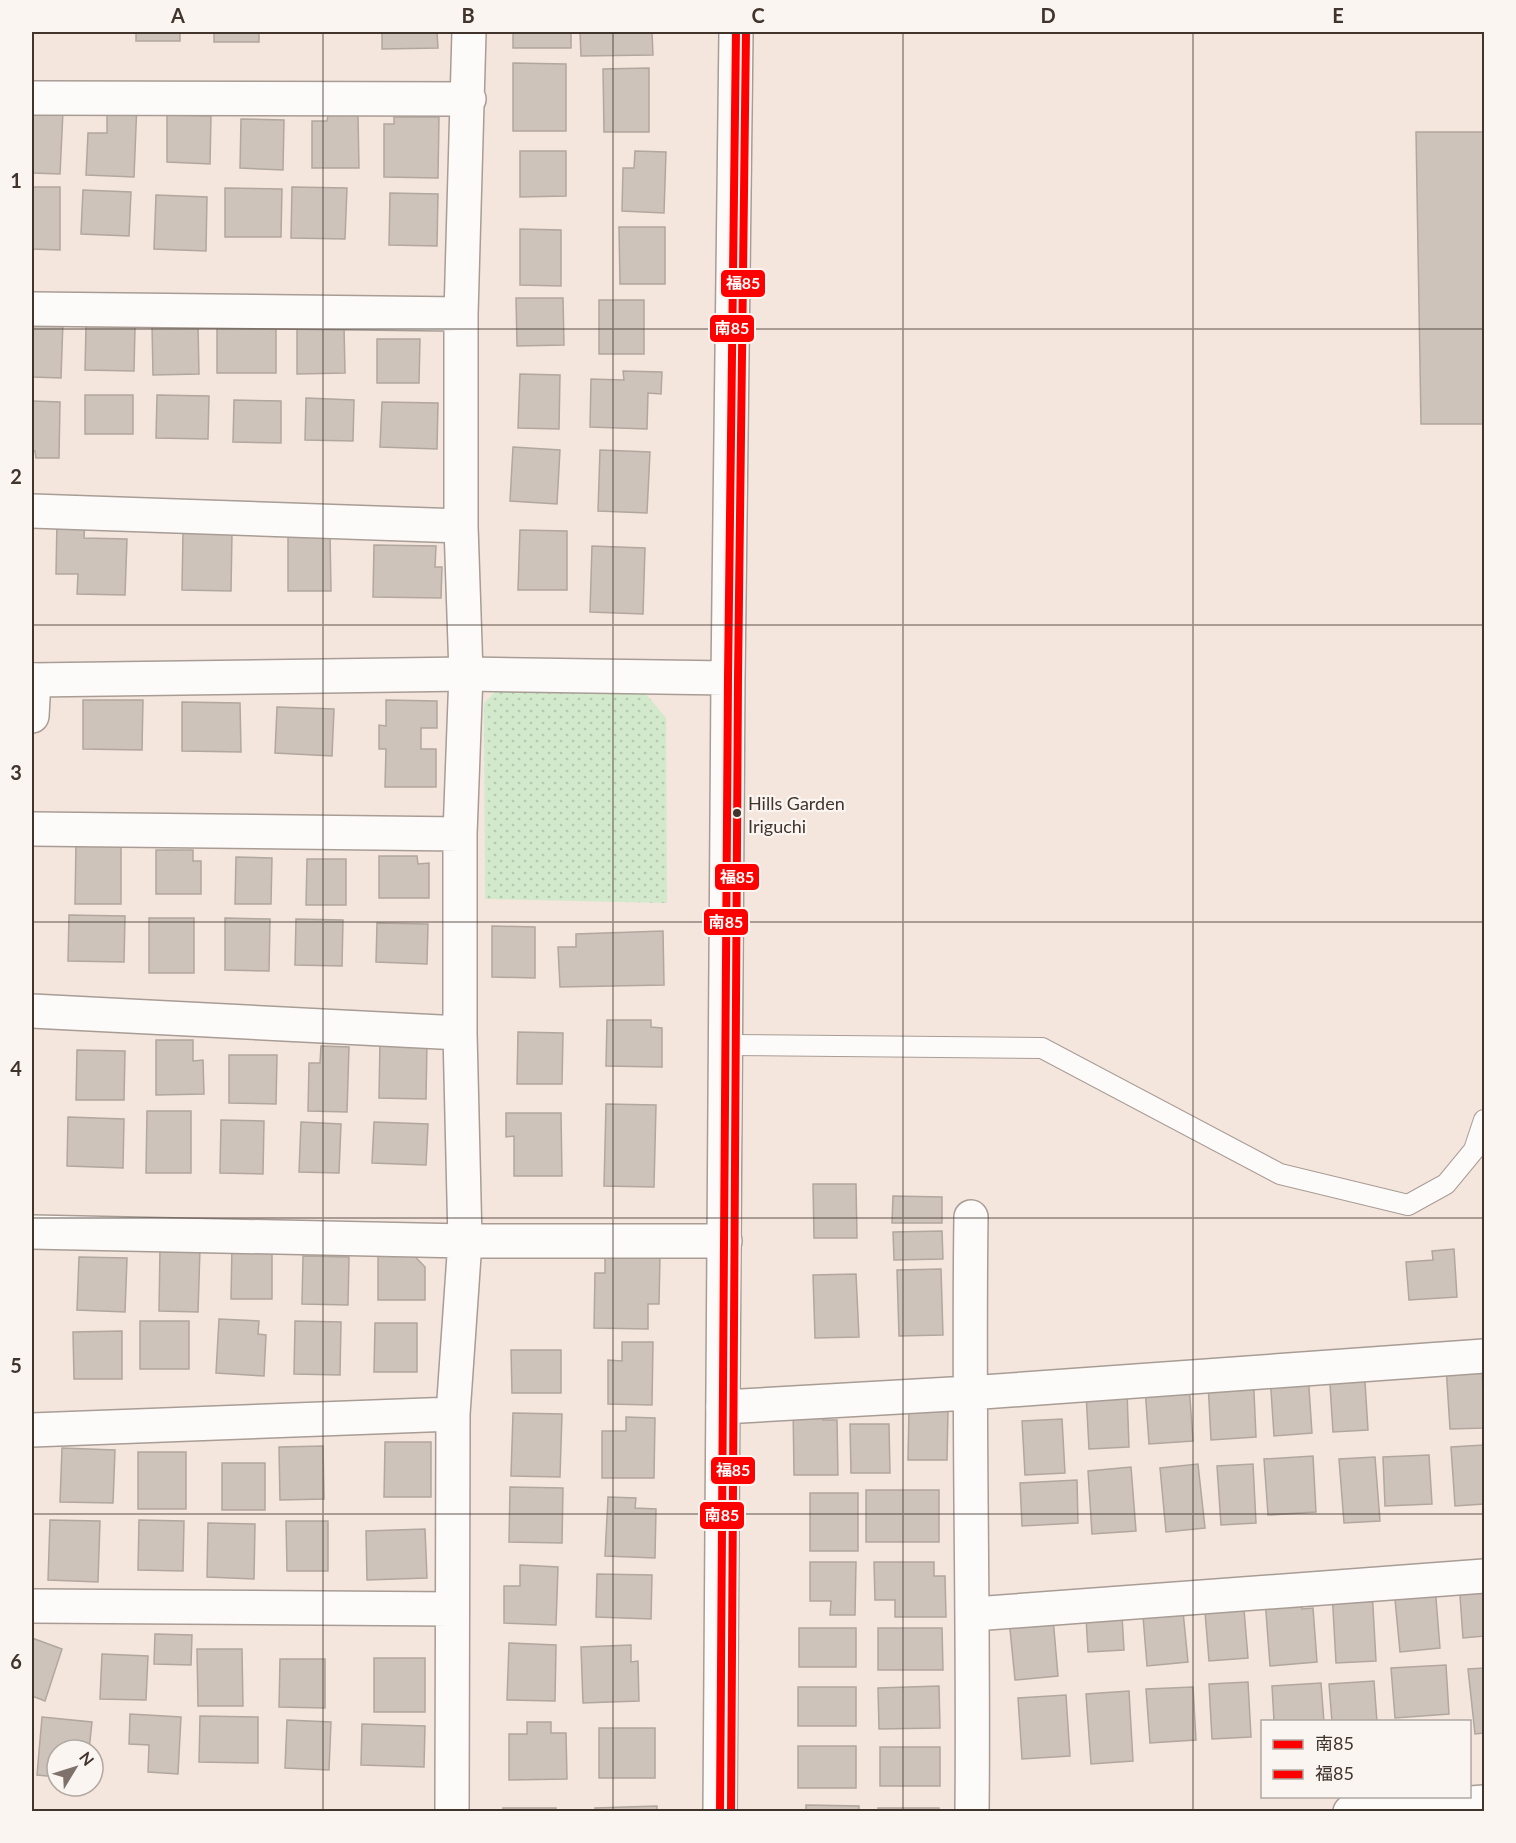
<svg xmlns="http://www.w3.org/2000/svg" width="1516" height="1843" font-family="Lato,'Noto Sans JP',sans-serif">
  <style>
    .park { fill: url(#park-dots) }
    .building { fill: #cec3ba; stroke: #b1a79f; stroke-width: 1.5 }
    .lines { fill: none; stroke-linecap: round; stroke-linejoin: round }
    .service-casing { stroke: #a89c95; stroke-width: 22 }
    .minor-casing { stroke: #a89c95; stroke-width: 36 }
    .tertiary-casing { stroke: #a89c95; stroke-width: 36 }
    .service { stroke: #fdfbfa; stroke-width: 20 }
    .minor { stroke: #fdfbfa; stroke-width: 33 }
    .tertiary { stroke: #fdfbfa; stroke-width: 33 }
    .bus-1-casing { stroke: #fbf5f1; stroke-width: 12 }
    .bus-2-casing { stroke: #fbf5f1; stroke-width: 12 }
    .bus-1 { stroke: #f00; stroke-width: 8 }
    .bus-2 { stroke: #f00; stroke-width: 8 }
    .grid { fill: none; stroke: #40342d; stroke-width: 1.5; stroke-opacity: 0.55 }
    .bus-dot { fill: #40342d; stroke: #fbf5f1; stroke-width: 2 }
    .labels { text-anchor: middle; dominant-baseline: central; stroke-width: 4.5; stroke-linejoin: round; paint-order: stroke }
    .bus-label { font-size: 18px; fill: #40342d; stroke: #fbf5f1; text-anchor: start }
    .line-badge { stroke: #fbf5f1; stroke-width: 2 }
    .badge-label { font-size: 16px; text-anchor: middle; font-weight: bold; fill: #fff }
    .neatline { fill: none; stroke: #40342d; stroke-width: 2 }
    .grid-label { font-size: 20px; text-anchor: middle; font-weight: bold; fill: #40342d }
  </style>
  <defs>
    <pattern id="park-dots" width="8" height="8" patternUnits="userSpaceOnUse" patternTransform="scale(1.5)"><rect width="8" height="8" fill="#d2e9cb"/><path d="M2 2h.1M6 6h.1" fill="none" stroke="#b5c8af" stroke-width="1.8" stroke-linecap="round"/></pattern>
  </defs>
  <rect width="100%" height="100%" fill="#f4e6dd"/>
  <!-- park -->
  <path class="park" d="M496 691 646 694 666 718 667 903 485 899 484 703Z"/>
  <!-- building -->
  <path class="building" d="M136 32H180V41H136Z
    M214 32H259V42H214Z
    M302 32H345V33H302Z
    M382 32H437L438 48 382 49Z
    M513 32H571V48H513Z
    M580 32H652L653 55 581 56Z
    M513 63 566 64V131H513Z
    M649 68V132H604L603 69Z
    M107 102H137L134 177 86 175 88 133H107Z
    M32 109 63 111 60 174 32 173Z
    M167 115 211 116 210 164 167 162Z
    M328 115H358L359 168H312V121H327Z
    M394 117H439L438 178 384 177V124H394Z
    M241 119 284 120 283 170 240 168Z
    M1416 132H1484V424H1421Z
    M520 151H566V196L520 197Z
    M635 151 666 152 664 213 622 211 623 168H634Z
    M32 187H60V250L32 249Z
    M292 187 347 188 345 239 291 238Z
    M225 188 282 189 281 237H225Z
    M83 190 131 192 129 236 81 234Z
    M390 193 438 194 437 246 389 245Z
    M156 195 207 197 206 251 154 249Z
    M619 227H665V284H620Z
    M520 229 561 230V286L520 285Z
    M516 298H563L564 345 517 346Z
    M599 300H644V354H599Z
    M32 320 63 321 61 378 32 377Z
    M217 322H276V373H217Z
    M198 324 199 374 153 375 152 325Z
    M86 326 135 327 134 371 85 370Z
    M297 326H344L345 373 297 374Z
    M377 339H420L419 383H377Z
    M623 371 662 372 661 394 648 393 647 429 590 427 591 379 624 380Z
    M520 374 560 375 559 429 518 428Z
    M85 395H133V434H85Z
    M157 395 209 396 208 439 156 438Z
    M306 398 354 400 353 441 305 440Z
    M234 400 281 401V443L233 442Z
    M32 401 60 402 59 458H36L35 451H32Z
    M382 402 438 403 437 449 380 447Z
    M513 447 560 450 557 504 510 501Z
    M600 450 650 452 647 513 598 511Z
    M57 518 85 519 84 538 127 539 125 595 77 594 78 574H56Z
    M520 530 567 531V590H518Z
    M183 532 232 533 231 591 182 590Z
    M288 534H330L331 591H288Z
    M374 545 436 546 435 567H442L441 598 373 597Z
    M592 546 645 548 643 614 590 612Z
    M83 700H143L142 750 83 749Z
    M386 700 437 701V728H421V749H436V787H385L386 749H379V725L386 726Z
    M182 702 240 703 241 752 182 751Z
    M277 707 334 709 332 756 275 753Z
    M76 843H121V904H75Z
    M156 850H193V861H201V894H156Z
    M379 856H417L418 864 429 863V898H379Z
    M236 857 272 858 271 904H235Z
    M307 859H346V905H306Z
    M69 915 125 916 124 962 68 961Z
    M149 918H194V973H149Z
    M225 918 270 919 269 971 225 970Z
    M296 919 343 920 342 966 295 965Z
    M377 923 428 924 427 964 376 962Z
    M492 926 535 927V978L492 977Z
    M663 931 664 985 560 987 558 947H576V934Z
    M607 1020H651V1027L662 1028V1067L606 1066Z
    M518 1032 563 1033 562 1084H517Z
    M156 1040H193V1061L203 1060 204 1094 156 1095Z
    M380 1041 427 1043 426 1099 379 1098Z
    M321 1046 349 1047 347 1112 308 1111 309 1063H320Z
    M77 1050 125 1051 124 1100H76Z
    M229 1055H277L276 1104 229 1103Z
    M606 1104 656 1105 654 1187 604 1186Z
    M147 1111H191V1173H146Z
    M506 1113H561L562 1176H514V1136L506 1137Z
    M68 1117 124 1119 123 1168 67 1166Z
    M221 1120 264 1121 263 1174 220 1173Z
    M301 1122 341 1124 339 1173 299 1172Z
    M374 1122 428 1124 426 1165 372 1163Z
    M813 1184H856L857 1238H814Z
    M893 1196 942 1197V1223H892Z
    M942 1231 943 1259 894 1260 893 1232Z
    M232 1245 272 1246V1299H231Z
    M378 1245H404L425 1267V1300H378Z
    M160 1248 200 1249 198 1312 159 1311Z
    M1454 1249 1457 1297 1409 1300 1406 1262 1433 1260 1432 1251Z
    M605 1255 660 1256 659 1304H648V1329L594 1328 595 1273H605Z
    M303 1256 349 1257 348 1305 302 1304Z
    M79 1257 127 1258 125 1312 77 1310Z
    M941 1269 943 1335 899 1336 897 1270Z
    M856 1274 859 1337 815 1338 813 1275Z
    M219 1319 259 1321 258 1334 266 1335 264 1376 216 1373Z
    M140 1321H189V1369H140Z
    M295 1321 341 1322 340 1375 294 1374Z
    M375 1323H417V1372H374Z
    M122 1331V1379H74L73 1332Z
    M622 1342H653L652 1405 608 1404V1360L622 1361Z
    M511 1350H561V1393H512Z
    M1482 1365 1484 1428 1450 1429 1446 1366Z
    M1364 1366 1368 1430 1333 1432 1329 1369Z
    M1253 1370 1256 1437 1211 1440 1208 1382Z
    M1308 1373 1312 1433 1274 1436 1270 1375Z
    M1189 1384 1193 1441 1149 1444 1145 1388Z
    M1127 1391 1129 1447 1089 1449 1086 1393Z
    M793 1404H822L823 1420H837L838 1475H794Z
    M909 1410H948L947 1460H908Z
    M513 1413 562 1414 560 1477 511 1476Z
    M626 1417 655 1418 654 1478H602V1431H626Z
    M1062 1419 1065 1473 1025 1475 1022 1421Z
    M850 1424H889L890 1473H851Z
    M385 1442H431V1497H384Z
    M1484 1445V1504L1455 1506 1451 1447Z
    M323 1446 324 1499 280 1500 279 1447Z
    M62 1448 115 1450 113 1503 60 1502Z
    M138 1452H186V1509H138Z
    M1429 1455 1432 1504 1385 1506 1383 1457Z
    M1313 1456 1316 1512 1268 1515 1264 1459Z
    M1375 1457 1380 1521 1344 1523 1339 1459Z
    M222 1463H265V1510H222Z
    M1198 1464 1205 1528 1166 1532 1160 1468Z
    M1253 1464 1256 1523 1221 1525 1217 1466Z
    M1131 1467 1136 1531 1092 1534 1088 1471Z
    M1077 1480 1078 1523 1022 1526 1020 1483Z
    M510 1487 563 1488 562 1543 509 1542Z
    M866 1490H939V1542H866Z
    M810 1493H858V1551H810Z
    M608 1497 636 1498 635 1508 656 1509 655 1558 605 1556Z
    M50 1520 100 1521 98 1582 48 1580Z
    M139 1520 184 1521 183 1571 138 1570Z
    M286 1521H328V1571H287Z
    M208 1523 255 1524 254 1579 207 1577Z
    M425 1529 427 1578 367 1580 366 1531Z
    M810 1562H856L855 1615H830L831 1601H810Z
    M874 1562H934V1576H945L946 1617H895V1600H875Z
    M520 1565 558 1567 556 1625 504 1623V1586H520Z
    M597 1574 652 1575 651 1619 596 1617Z
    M1484 1580V1636L1463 1638 1459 1582Z
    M1435 1586 1440 1648 1400 1652 1394 1589Z
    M1372 1589 1376 1661 1336 1663 1332 1591Z
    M1243 1597 1248 1658 1209 1661 1204 1600Z
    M1300 1597 1302 1609 1313 1608 1317 1662 1270 1666 1265 1599Z
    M1121 1598 1124 1650 1088 1652 1085 1600Z
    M1182 1601 1188 1662 1147 1666 1142 1604Z
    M1052 1606 1058 1676 1015 1680 1008 1609Z
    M799 1628H856V1667H799Z
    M878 1628H942L943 1670H878Z
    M155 1634 192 1635 191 1665 154 1664Z
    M32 1638 62 1649 45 1701 32 1696Z
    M509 1643 556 1645 555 1701 507 1700Z
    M631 1645V1662L638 1661 639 1701 583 1703 581 1647Z
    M197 1649H242L243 1706H198Z
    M102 1654 148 1656 146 1700 100 1699Z
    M374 1658H425V1712H374Z
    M280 1659H325V1708L279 1707Z
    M1446 1665 1449 1714 1395 1718 1391 1668Z
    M1484 1668V1733L1475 1734 1468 1669Z
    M1374 1681 1377 1722H1332L1329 1684Z
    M1248 1682 1251 1737 1212 1739 1209 1684Z
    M1321 1683 1324 1722 1274 1721 1272 1686Z
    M939 1686 940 1728 879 1729 878 1688Z
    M798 1687H856V1726H798Z
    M1193 1687 1196 1740 1150 1743 1146 1689Z
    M1129 1691 1133 1761 1091 1764 1086 1694Z
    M1066 1695 1070 1756 1022 1759 1018 1698Z
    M130 1714 181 1717 178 1774 148 1772 149 1745 129 1744Z
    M200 1716 258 1717V1763L199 1762Z
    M42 1717 92 1722 89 1750H57V1777L37 1775Z
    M287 1720 331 1722 329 1770 285 1768Z
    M527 1722H551V1733H566L567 1779 509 1780V1734H527Z
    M362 1724 425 1726 424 1767 361 1765Z
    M599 1728H655V1778H599Z
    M798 1746H856V1788H798Z
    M880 1747H940V1786H880Z
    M806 1805 859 1806V1812H806Z
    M657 1806V1812H595V1808Z
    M503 1808H556V1812H503Z
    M878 1808H939V1812H878Z"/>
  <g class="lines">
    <defs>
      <path id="service" d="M725 1045 1042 1048 1280 1174 1408 1205 1446 1184 1474 1150 1484 1120"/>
      <path id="minor" d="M32 98 469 99
        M32 309 461 314
        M32 511 461 526
        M32 716 34 680
        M32 829 460 834
        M32 1011 460 1033
        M971 1217C968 1415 974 1613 972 1812
        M32 1232 465 1241H725
        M723 1407 969 1393 1484 1356
        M32 1430 453 1414
        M32 1606 452 1609
        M974 1614 1484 1576
        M452 1812 453 1414 465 1241 460 1033V834L466 674 461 526V314L469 32
        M1350 1812 1484 1802"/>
      <path id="tertiary" d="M32 680 466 674 728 678
        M720 1812 728 678 736 32"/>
    </defs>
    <!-- service casing -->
    <use href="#service" class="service-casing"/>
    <!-- minor casing -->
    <use href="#minor" class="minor-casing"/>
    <!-- tertiary casing -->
    <use href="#tertiary" class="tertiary-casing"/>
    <!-- service -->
    <use href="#service" class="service"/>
    <!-- minor -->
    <use href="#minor" class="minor"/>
    <!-- tertiary -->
    <use href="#tertiary" class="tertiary"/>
    <defs>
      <path id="bus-1" d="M720 1812 728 678 736 32"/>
      <path id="bus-2" d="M731 1812 738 678 746 32"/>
    </defs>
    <!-- bus-1 casing -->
    <use href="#bus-1" class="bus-1-casing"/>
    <!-- bus-2 casing -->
    <use href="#bus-2" class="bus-2-casing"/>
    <!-- bus-1 -->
    <use href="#bus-1" class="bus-1"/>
    <!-- bus-2 -->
    <use href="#bus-2" class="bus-2"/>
  </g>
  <!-- grid -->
  <path class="grid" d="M323 32V1812M613 32V1812M903 32V1812M1193 32V1812M32 329H1484M32 625H1484M32 922H1484M32 1218H1484M32 1514H1484"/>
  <!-- markers -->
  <circle class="bus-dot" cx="737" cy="813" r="5"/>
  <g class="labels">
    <!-- bus labels -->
    <g class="bus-label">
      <text x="748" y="803">Hills Garden<tspan x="748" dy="23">Iriguchi</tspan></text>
    </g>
  </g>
  <g class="line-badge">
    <rect x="720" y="269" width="46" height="29" rx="6" fill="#f00"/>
    <rect x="709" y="314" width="46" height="29" rx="6" fill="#f00"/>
    <rect x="714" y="863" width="46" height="28" rx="6" fill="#f00"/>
    <rect x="703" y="908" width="46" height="28" rx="6" fill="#f00"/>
    <rect x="710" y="1456" width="46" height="29" rx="6" fill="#f00"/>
    <rect x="699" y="1501" width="46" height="29" rx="6" fill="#f00"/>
  </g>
  <g class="badge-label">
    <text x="743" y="289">福85</text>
    <text x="732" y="334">南85</text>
    <text x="737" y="883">福85</text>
    <text x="726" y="928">南85</text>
    <text x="733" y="1476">福85</text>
    <text x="722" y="1521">南85</text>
  </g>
  <!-- border -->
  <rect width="1516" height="1843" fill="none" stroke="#fbf5f1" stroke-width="66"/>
  <!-- legend -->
  <rect x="1261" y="1720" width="210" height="78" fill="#fbf5f1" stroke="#b0a8a3" stroke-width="1.5"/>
  <rect x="1273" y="1740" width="30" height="9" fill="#ff0000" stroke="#b0a8a3" stroke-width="1.5"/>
  <text x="1315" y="1750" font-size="18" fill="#40342d">南85</text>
  <rect x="1273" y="1770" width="30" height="9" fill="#ff0000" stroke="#b0a8a3" stroke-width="1.5"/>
  <text x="1315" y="1780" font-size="18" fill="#40342d">福85</text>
  <!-- north arrow -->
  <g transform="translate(75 1768) rotate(52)"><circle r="28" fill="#fbf5f1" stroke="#b0a8a3" stroke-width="1.5"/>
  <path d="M0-4.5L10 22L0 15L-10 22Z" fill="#7f726b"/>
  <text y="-9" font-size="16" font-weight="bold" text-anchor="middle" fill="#40342d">N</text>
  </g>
  <rect x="33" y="33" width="1450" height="1777" class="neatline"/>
  <g class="grid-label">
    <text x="178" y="23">A</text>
    <text x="468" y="23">B</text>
    <text x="758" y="23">C</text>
    <text x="1048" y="23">D</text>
    <text x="1338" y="23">E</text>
    <text x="16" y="188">1</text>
    <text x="16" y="484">2</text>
    <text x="16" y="780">3</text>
    <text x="16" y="1076">4</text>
    <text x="16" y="1373">5</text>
    <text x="16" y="1669">6</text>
  </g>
</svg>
